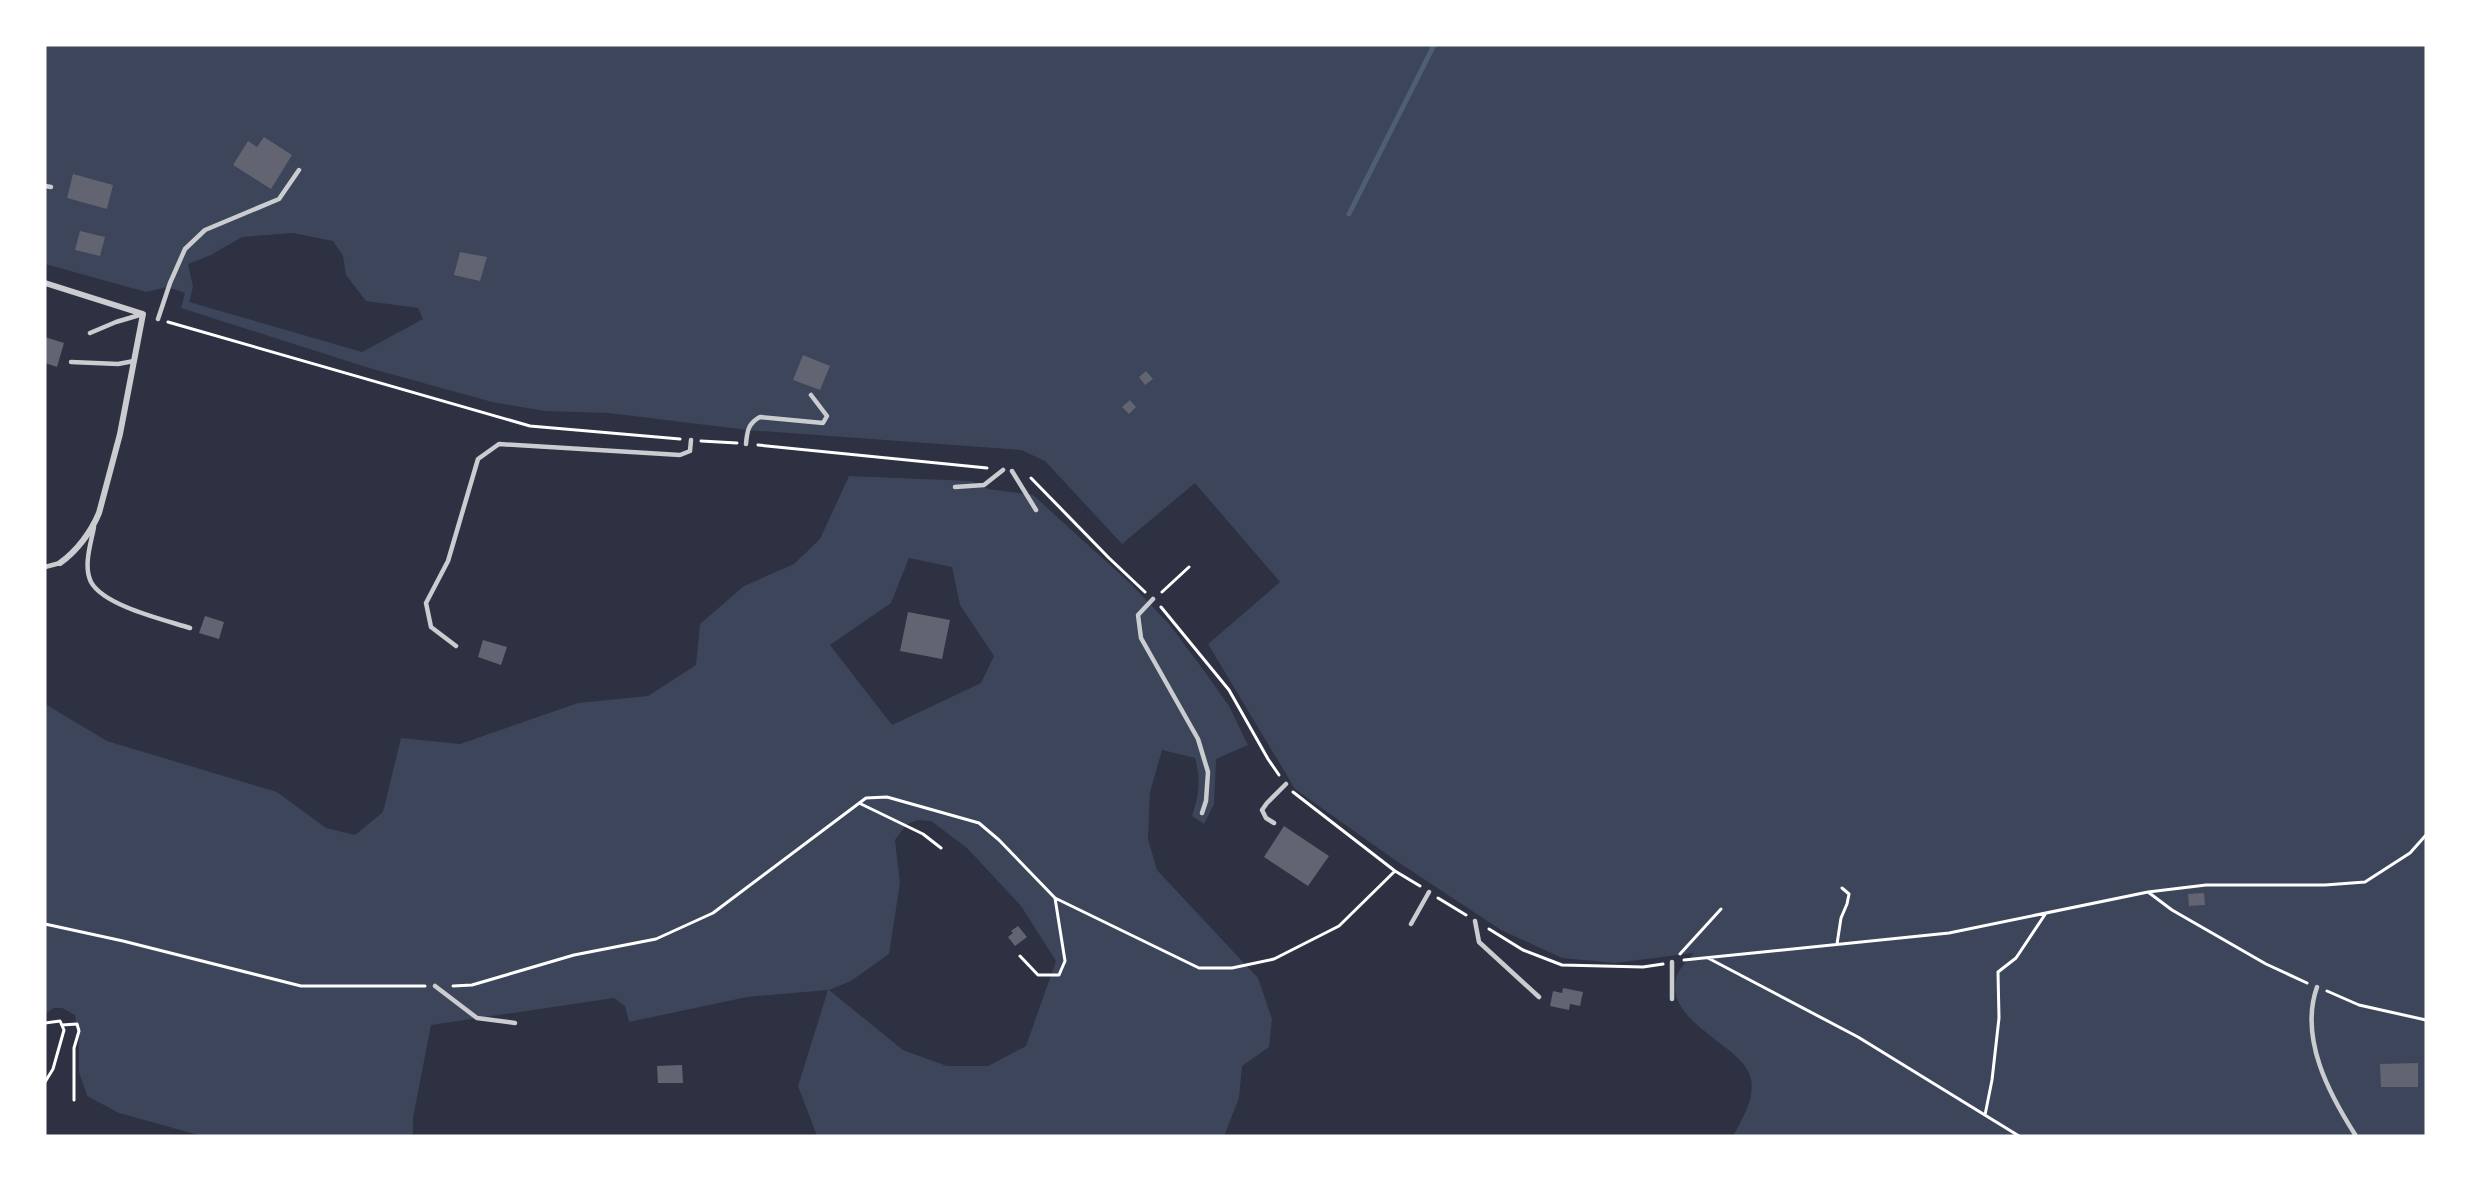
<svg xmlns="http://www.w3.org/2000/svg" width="2471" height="1181" font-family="Jost,sans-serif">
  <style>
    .green { fill: #3c4559; fill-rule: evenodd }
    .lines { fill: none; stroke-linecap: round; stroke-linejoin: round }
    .stream { stroke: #4f5d75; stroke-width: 5 }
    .building { fill: #626471 }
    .path { stroke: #fff; stroke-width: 3 }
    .service { stroke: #caccd0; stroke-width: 4.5 }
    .minor { stroke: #caccd0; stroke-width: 6 }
  </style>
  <rect width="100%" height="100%" fill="#2d3142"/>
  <!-- green -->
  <path class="green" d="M45 45H2426V1136H1733C1742 1119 1755 1099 1751 1079 1744 1044 1662 1024 1677 975 1680 967 1690 959 1694 953L1615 963 1562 958 1501 930 1392 858 1295 789 1208 644 1280 582 1195 483 1122 544 1045 461 1021 450 747 430 609 413 544 411 492 402 369 368 181 308 185 293 168 287 146 292 45 264ZM293 233 333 241 343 256 346 275 366 301 418 308 423 319 362 352 189 302 193 287 188 264 211 255 242 237Z
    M849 476 971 481 988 489 1033 495 1131 584 1169 624 1205 672 1229 706 1248 745 1216 759 1214 804 1204 824 1192 816C1199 795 1201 780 1195 758L1162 750 1150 792 1148 839 1157 870 1258 978 1272 1019 1269 1047 1242 1066 1239 1098 1224 1136H817L798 1086 828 990 747 997 629 1022 625 1006 614 998 431 1025 413 1118V1136H202L119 1113 87 1096 79 1072V1042L75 1015 62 1008H54L45 1014V704L107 741 277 792 326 828 355 835 383 812 401 738 460 744 578 703 648 696 696 665 700 624 744 586 794 564 820 539ZM909 558 952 567 960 605 994 656 981 683 892 725 830 645 891 603ZM917 820 931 821 967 848 1021 906 1056 961 1026 1046 988 1066H947L903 1050 829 990 851 981 889 954 900 883 895 840 906 825Z"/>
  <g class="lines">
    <!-- stream -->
    <path class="stream" d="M1349 214 1434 45"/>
  </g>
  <!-- building -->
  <path class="building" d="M264 137 292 155 271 189 233 165 248 141 257 147Z
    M73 174 113 185 107 209 67 198Z
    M80 231 105 237 100 256 75 250Z
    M460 252 487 257 480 281 454 275Z
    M45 337 64 343 57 367 45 363Z
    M803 355 830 366 820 390 793 380Z
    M1146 371 1153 379 1145 385 1139 377Z
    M1130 400 1136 407 1129 414 1122 407Z
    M908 612 950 620 942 659 900 651Z
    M205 616 224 622 219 639 199 633Z
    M483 640 507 647 501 665 478 657Z
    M1284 826 1329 856 1308 886 1264 857Z
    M2204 893 2205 905 2189 906 2188 894Z
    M1018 926 1027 937 1015 946 1008 937 1013 933 1011 931Z
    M1563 988 1583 992 1580 1006 1570 1004 1569 1010 1550 1006 1553 991 1562 993Z
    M2418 1063V1087H2381L2380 1064Z
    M682 1065 683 1083H658L657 1066Z"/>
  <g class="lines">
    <!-- path -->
    <path class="path" d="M168 322 530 426 680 439
      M701 441 737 443
      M758 445 987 468
      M1031 478 1109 558 1145 592
      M1162 592 1189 567
      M1161 607 1229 690 1268 759 1279 775
      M1293 792 1395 871 1420 886
      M859 803 923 834 941 848
      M2148 892 2172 910 2266 964 2307 983
      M1438 898 1466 915
      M45 924 123 941 301 986H425
      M1489 929 1523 950 1562 965 1643 967 1663 964
      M1837 944 1841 918 1847 904 1849 894 1842 888
      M1680 954 1721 909
      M1020 956 1038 975H1059L1065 961 1055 898
      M1708 958 1858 1037 2019 1136
      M1684 960 1949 933 2148 892 2206 885H2325L2365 882 2410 853 2426 835
      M453 986 472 985 574 955 656 939 713 913 866 798 887 797 979 823 999 840 1055 898 1199 968H1232L1274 959 1339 926 1395 871
      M2327 991 2359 1005 2426 1020
      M45 1023 60 1021 64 1030 53 1069 45 1082
      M62 1025 77 1024 79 1031 74 1048V1100
      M1985 1115 1992 1080 1999 1018 1998 972 2016 958 2046 913"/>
    <!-- service -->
    <path class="service" d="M45 186 51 187
      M158 319 170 283 185 249 205 230 279 199 299 170
      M90 333 116 322 143 314
      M71 362 118 364 134 361
      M746 444C747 432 748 423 760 417L823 423 827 416 811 395
      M1012 471 1036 510
      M955 487 984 485 1003 470
      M94 527C91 543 83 566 91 582 104 606 165 620 190 628
      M45 567 60 563
      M1153 599 1138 615 1141 638 1198 739 1208 772 1206 801 1202 813
      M456 646 431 627 426 603 448 561 478 459 499 444 680 455 690 451 691 440
      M1274 823 1266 818 1262 810 1267 803 1286 784
      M1475 921 1479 942 1539 997
      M1411 924 1429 892
      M1672 962V999
      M435 986 477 1018 515 1023
      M2317 987C2299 1038 2329 1094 2356 1136"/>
    <!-- minor -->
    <path class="minor" d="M45 283 143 314 120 434 99 513C91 532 77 551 60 563"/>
  </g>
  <!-- border -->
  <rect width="2471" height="1181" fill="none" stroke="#ffffff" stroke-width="93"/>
</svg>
